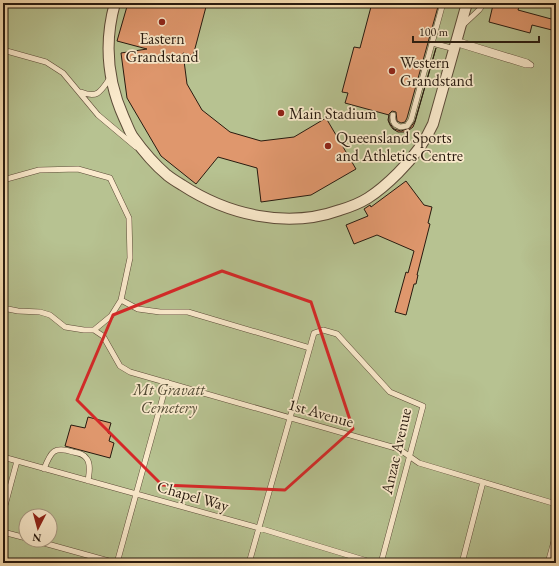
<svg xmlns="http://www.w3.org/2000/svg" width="559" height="566" font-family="'EB Garamond',serif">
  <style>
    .green { fill: #b7c291; stroke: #706e50; fill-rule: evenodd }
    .building { fill: #df976d; stroke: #281a0f }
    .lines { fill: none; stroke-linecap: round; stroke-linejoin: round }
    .lane-casing { stroke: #5c4b38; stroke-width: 6 }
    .street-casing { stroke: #5c4b38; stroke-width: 12 }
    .lane { stroke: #faeacc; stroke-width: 5 }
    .street { stroke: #faeacc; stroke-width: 10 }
    .marked { fill: none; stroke: #d62828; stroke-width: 3; stroke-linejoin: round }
    .poi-dot { fill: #8f2418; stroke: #faeacc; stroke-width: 1.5 }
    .labels { text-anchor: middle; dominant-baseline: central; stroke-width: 3.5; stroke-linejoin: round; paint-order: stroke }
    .poi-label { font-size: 16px; fill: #281a0f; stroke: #faeacc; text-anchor: start }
    .park-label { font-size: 16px; font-style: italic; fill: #534c36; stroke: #faeacc }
    .street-label { font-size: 16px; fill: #281a0f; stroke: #faeacc }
  </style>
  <rect width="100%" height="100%" fill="#f8deb1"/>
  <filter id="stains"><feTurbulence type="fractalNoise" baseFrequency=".005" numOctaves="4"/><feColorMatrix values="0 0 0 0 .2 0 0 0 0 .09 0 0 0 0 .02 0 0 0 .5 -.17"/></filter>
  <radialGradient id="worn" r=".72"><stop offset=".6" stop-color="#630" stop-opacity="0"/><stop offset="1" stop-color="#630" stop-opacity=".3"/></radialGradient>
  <!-- green -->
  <path class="green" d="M3 3H556V563H3ZM26 516H50V540H26Z"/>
  <!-- building -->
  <path class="building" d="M128 3H207L193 56 183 53 187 84 202 110 230 132 261 141 294 137 326 118 356 169 311 195 261 202 257 168 218 157 196 184 161 156 127 98 121 53 147 49 117 41Z
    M372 3H439L407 118 405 122 401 123 397 121 396 112 392 111 389 114V122L394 129 401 131 410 128 415 121 436 48 415 122 413 127 409 130 404 132H398L393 129 390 125 388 120 389 115 345 103 348 93 342 92 354 47 360 48Z
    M496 3H520L518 10 555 20 552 30 532 25 530 33 489 22 493 5 495 6Z
    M406 181 424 205 432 207 428 223 430 224 417 275H418L416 284H414L406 315 395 312 406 272 408 273 414 251 377 235 354 244 346 225 368 216 364 209 370 205 371 207Z
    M88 417 111 423 108 433 111 434 109 441 114 443 110 458 65 446 71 425 85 428Z"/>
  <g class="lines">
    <defs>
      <path id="lane" d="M463 25 479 10 484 3
        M457 42H462L527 62 531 65
        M457 42 461 45 526 65H531
        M432 43 455 49
        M3 50 46 62 63 73 98 115 136 147
        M81 92C98 99 101 91 110 78
        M393 115C392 121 394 125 400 127L407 126 411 120 443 3
        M3 180 39 170 78 169 110 178 129 218 130 258 121 300 111 316 94 330H84L65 327 50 315 40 312 18 311 3 308
        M121 300 138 309 160 312H188L310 348
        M94 330 103 336 120 366 130 372 399 449 419 463 556 504
        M3 457 259 528 374 563
        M44 469C51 451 54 446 73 452 79 453 84 454 87 459 91 465 89 474 88 481
        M3 513 17 461
        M3 532 26 538
        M33 540 116 563
        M117 563 167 382
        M249 563 314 333 323 330 337 334 390 392 423 406 381 563
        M462 563 483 482
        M548 563 556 534"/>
      <path id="street" d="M115 3C104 42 107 80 124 118 127 124 129 131 133 137 143 151 154 164 167 175 172 179 177 182 182 185 228 215 287 229 340 210 350 207 360 203 368 198 379 191 389 182 398 173 412 159 425 142 433 124L467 3"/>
    </defs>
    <!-- lane casing -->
    <use href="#lane" class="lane-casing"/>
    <!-- street casing -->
    <use href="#street" class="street-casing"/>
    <!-- lane -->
    <use href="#lane" class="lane"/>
    <!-- street -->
    <use href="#street" class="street"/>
  </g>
  <!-- marked area -->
  <path class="marked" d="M222 271 311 302 353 429 285 490 162 485 77 400 113 315Z"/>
  <!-- markers -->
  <g class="poi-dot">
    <circle cx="162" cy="22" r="4"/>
    <circle cx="392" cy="71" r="4"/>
    <circle cx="281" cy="113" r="4"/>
    <circle cx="328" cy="146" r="4"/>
  </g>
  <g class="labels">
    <!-- poi labels -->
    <g class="poi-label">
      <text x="162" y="38" text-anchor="middle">Eastern<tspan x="162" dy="18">Grandstand</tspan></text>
      <text x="400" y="62">Western<tspan x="400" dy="18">Grandstand</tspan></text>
      <text x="289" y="113">Main Stadium</text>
      <text x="336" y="137">Queensland Sports<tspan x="336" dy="18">and Athletics Centre</tspan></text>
    </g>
    <!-- park labels -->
    <g class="park-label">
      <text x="169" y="389">Mt Gravatt<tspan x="169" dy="18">Cemetery</tspan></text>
    </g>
    <!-- street labels -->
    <g class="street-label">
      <text transform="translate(321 413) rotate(16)">1st Avenue</text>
      <text transform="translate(396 451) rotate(-77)">Anzac Avenue</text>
      <text transform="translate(193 496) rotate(16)">Chapel Way</text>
    </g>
  </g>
  <!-- margin -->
  <rect width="559" height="566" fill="none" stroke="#f8deb1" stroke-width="16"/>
  <rect x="4" y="4" width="551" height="558" fill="none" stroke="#281a0f" stroke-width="2"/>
  <rect x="8" y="8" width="543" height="550" fill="none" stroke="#281a0f"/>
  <!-- north arrow -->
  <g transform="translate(38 528) rotate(186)"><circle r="19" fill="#faeacc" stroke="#a69780"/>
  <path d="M0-3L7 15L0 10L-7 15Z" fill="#8f2418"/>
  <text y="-6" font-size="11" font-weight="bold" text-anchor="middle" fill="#281a0f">N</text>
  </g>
  <!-- scale -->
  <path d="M413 36v6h126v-6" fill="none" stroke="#281a0f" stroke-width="2"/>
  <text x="419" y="36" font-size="12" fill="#281a0f" stroke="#faeacc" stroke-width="3" paint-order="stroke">100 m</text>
  <rect width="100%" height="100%" filter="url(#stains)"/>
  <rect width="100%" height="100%" fill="url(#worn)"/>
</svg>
